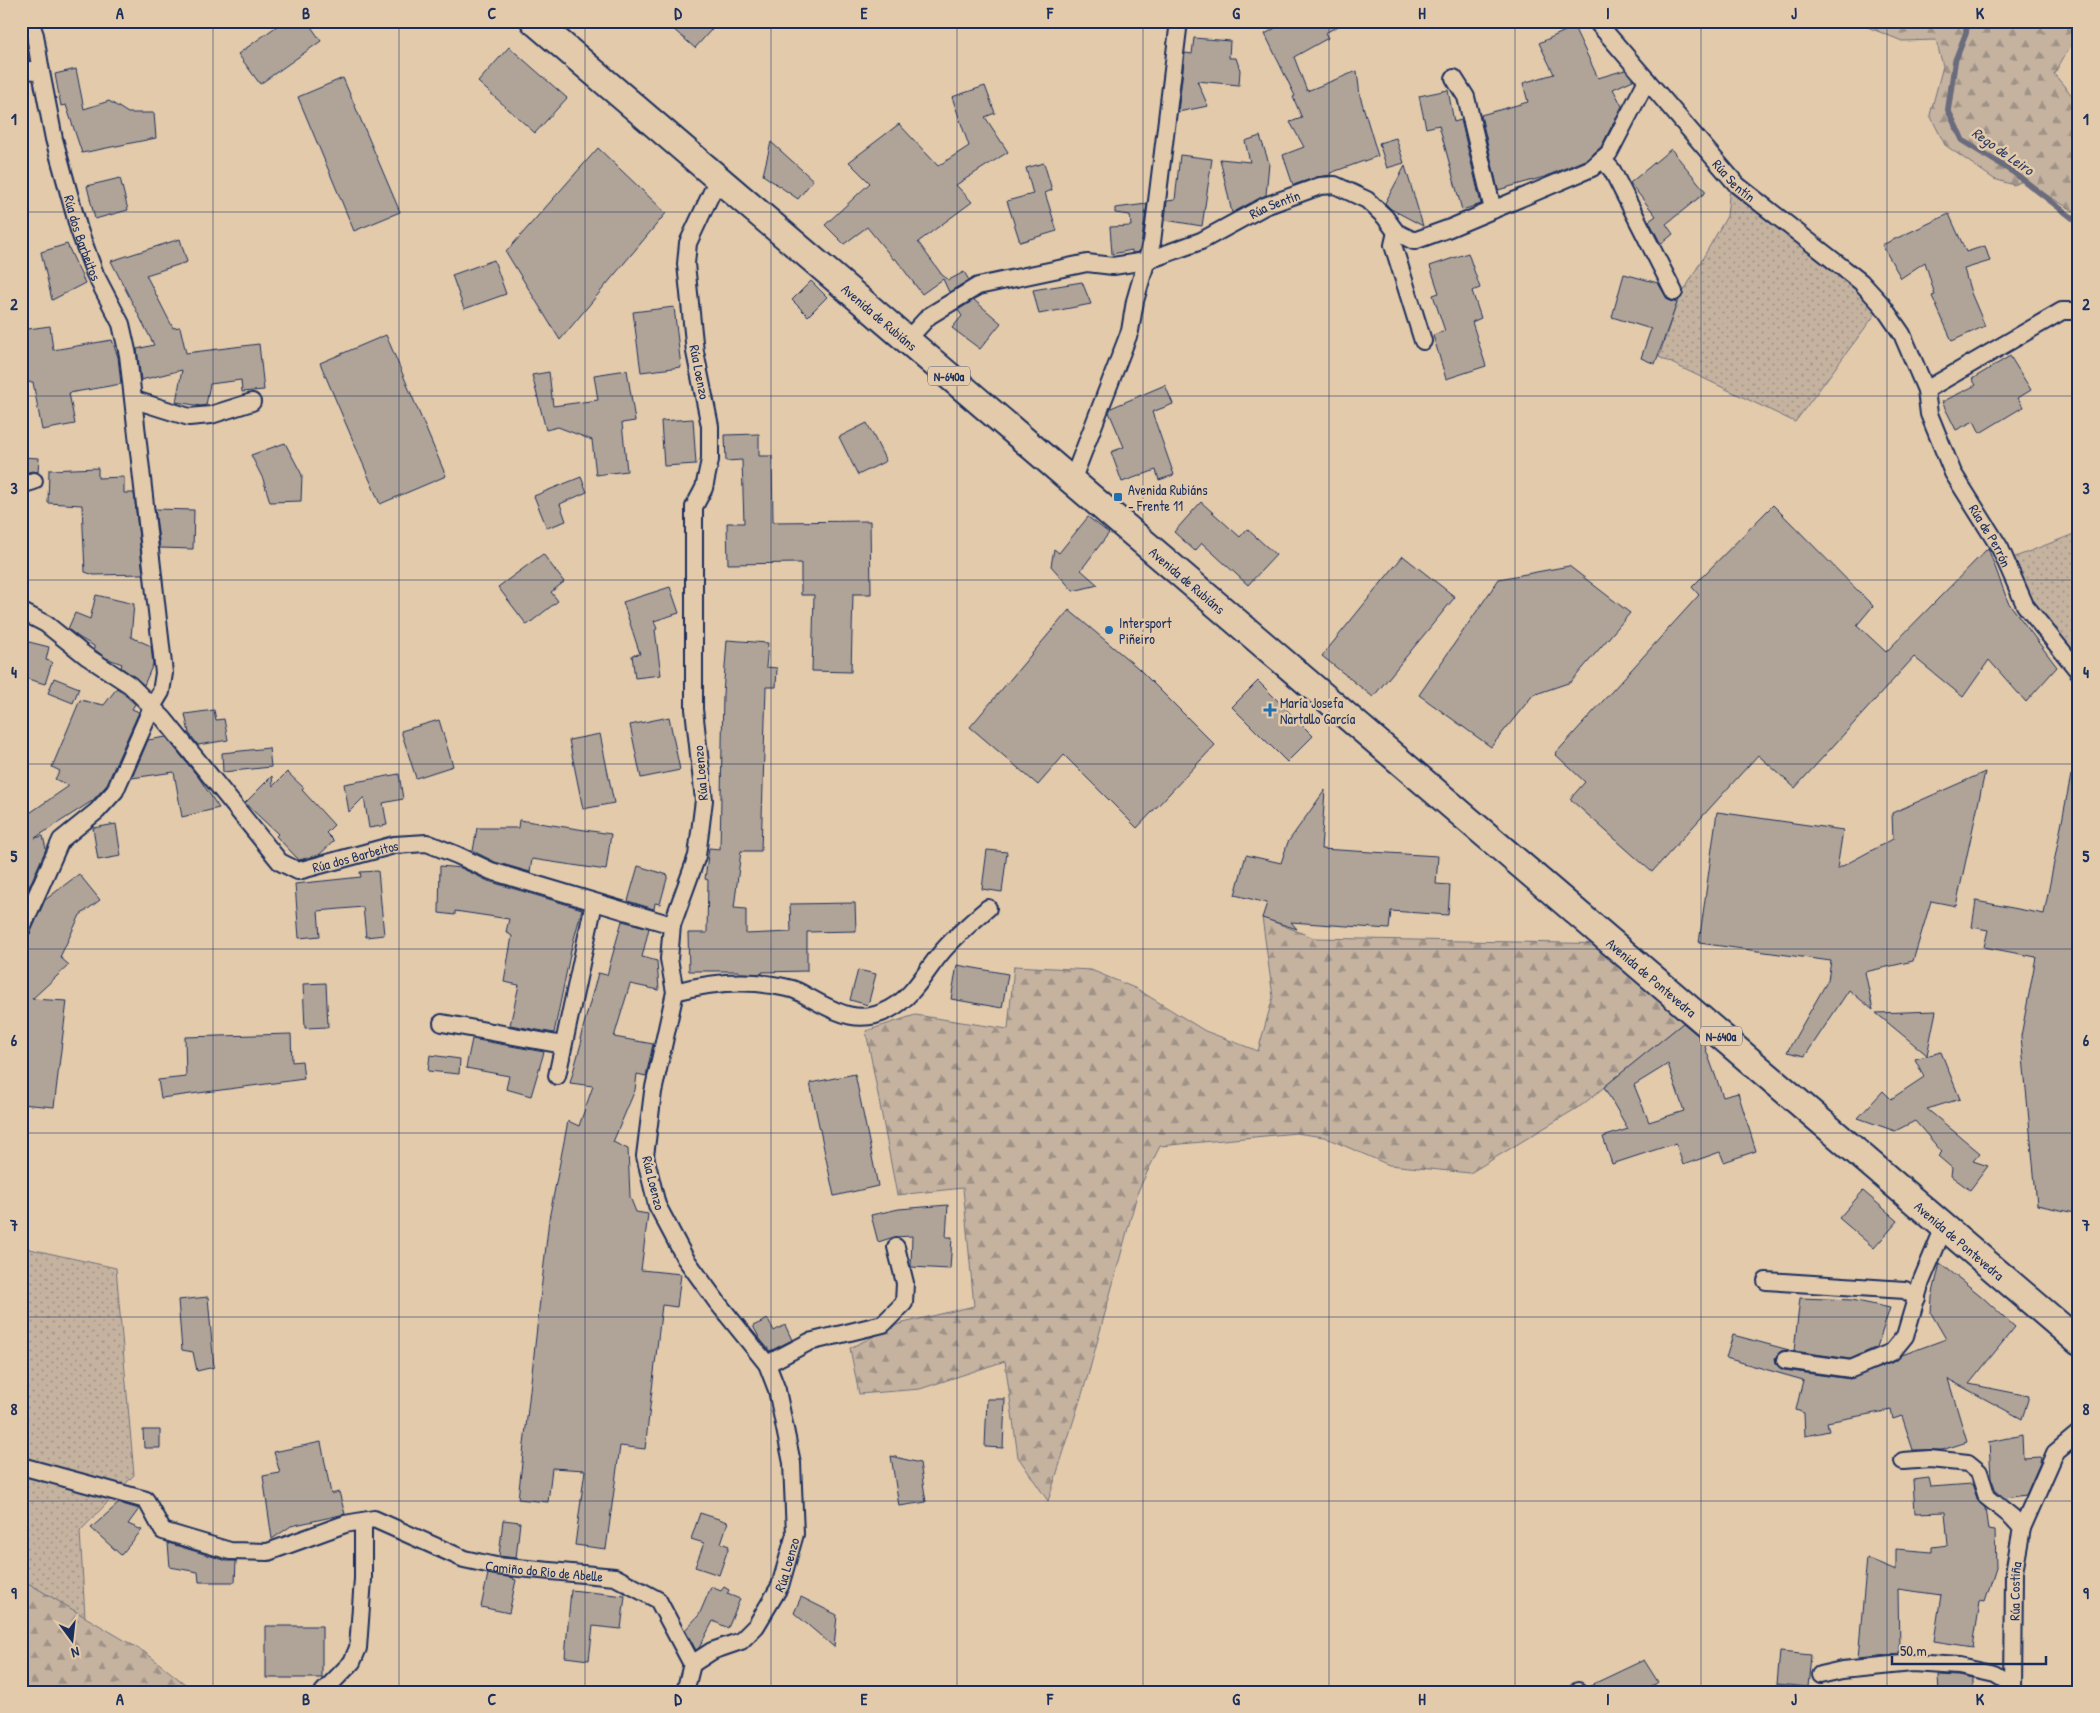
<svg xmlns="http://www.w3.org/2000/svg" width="2100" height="1713" font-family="'Patrick Hand',sans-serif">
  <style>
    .grass { fill: url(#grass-dots); stroke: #70717f }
    .forest { fill: url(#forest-firs); stroke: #70717f }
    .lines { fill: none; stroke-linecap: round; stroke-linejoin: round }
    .stream { stroke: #6a6c7d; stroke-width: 6 }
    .building { fill: #b0a498; stroke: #1b2f5e; fill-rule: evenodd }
    .minor-casing { stroke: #1b2f5e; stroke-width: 20 }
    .primary-casing { stroke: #1b2f5e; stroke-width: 30 }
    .minor { stroke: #e2caab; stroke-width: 16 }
    .primary { stroke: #e2caab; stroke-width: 26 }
    .grid { fill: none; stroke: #1b2f5e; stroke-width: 1; stroke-opacity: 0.55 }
    .poi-dot { fill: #1f6fb2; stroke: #e2caab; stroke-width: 2 }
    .labels { text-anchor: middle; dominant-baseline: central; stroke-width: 5; stroke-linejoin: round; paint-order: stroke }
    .shield { fill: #e2caab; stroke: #575e75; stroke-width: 1 }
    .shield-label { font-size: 12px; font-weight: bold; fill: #1b2f5e }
    .street-label { font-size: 14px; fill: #1b2f5e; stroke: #e2caab }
    .poi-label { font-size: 14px; fill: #1b2f5e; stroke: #e2caab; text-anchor: start }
    .water-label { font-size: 15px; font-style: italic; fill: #2f3e66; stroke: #e2caab }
    .neatline { fill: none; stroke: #1b2f5e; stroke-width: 2 }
    .grid-label { font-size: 16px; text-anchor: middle; font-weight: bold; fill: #1b2f5e }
  </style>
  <defs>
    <pattern id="grass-dots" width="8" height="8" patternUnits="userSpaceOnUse" patternTransform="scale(1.25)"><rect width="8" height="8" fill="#c5b3a0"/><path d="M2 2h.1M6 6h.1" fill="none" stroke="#9f9286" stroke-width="1.8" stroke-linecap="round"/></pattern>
    <pattern id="forest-firs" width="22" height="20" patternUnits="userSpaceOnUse" patternTransform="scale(1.25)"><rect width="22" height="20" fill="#c5b3a0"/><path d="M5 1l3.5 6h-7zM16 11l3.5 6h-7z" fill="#9f9286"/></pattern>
  </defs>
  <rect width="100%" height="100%" fill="#e2caab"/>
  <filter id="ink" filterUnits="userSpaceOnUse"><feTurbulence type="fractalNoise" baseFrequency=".02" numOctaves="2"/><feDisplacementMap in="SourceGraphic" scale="10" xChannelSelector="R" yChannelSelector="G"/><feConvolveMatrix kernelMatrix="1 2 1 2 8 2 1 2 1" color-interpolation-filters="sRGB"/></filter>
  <g filter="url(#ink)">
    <!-- grass -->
    <path class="grass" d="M1731 177 1882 305 1795 422 1659 357 1677 303 1727 216Z
      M2079 532V672L2005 561Z
      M21 1247 116 1268 134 1475 80 1531 85 1617 21 1579Z"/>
    <!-- forest -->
    <path class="forest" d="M1867 21H2079V31L2054 74 2079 104V214L2023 181 2014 185 1994 179 1945 145 1930 115 1943 66 1936 40 1902 41 1865 26Z
      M1262 917 1314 938 1613 944 1695 1014 1582 1105 1470 1173 1389 1165 1324 1137 1296 1133 1160 1146 1138 1191 1089 1372 1048 1501 1018 1457 1005 1361 920 1389 859 1394 850 1348 899 1324 974 1306 963 1188 897 1195 866 1031 915 1015 1008 1029 1014 966 1091 970 1137 989 1205 1031 1258 1051 1273 997Z
      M21 1579 146 1653 195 1692H21Z"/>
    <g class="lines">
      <!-- stream -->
      <path class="stream" d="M1967 21 1966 33 1955 61 1948 110 1963 141 2013 172 2079 223"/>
    </g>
    <!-- building -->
    <path class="building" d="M284 21H307L321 41 260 84 238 54Z
      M664 21H719L695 48Z
      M1287 21H1348L1325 33 1328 38 1294 57 1307 91 1357 71 1360 96 1378 156 1330 173 1331 175 1317 177 1293 185 1283 155 1304 147 1290 122 1302 118 1293 97 1295 96 1265 34Z
      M1574 27 1598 78 1625 70 1633 80 1613 89 1622 106 1601 147 1587 159 1544 177 1498 190 1481 115 1528 102 1523 83 1554 74 1539 43Z
      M1194 38 1230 41 1229 58H1236L1240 70 1239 85 1197 81 1208 106 1178 112 1185 53 1192 54Z
      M509 47 567 98 535 133 478 82Z
      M76 69 84 109 109 101 128 113H154L156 138 82 153 66 105 61 106 55 74Z
      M343 78 400 212 354 231 298 97Z
      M985 86 995 113 985 117 1008 152 956 185 972 202 918 242 942 275 949 280 964 272 969 280 949 292 943 279 922 294 895 258 894 260 867 227 844 244 825 225 870 183 849 162 899 124 938 166 969 146 952 97Z
      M1448 90 1454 122 1461 120 1481 204 1462 210 1439 125 1426 128 1419 96Z
      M1260 136 1269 163 1266 195 1232 213 1220 159 1250 162 1245 141Z
      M1396 138 1404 163 1387 168 1379 143Z
      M771 142 813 180 798 199 763 175Z
      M598 148 666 213 560 340 506 252Z
      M1671 149 1706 192 1666 224 1673 234 1661 244 1649 221 1656 216 1630 183Z
      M1180 155 1212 159 1202 226 1165 220 1167 201 1175 200Z
      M1044 163 1052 190 1045 193 1057 231 1020 242 1007 201 1033 194 1026 168Z
      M1405 166 1423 226 1391 209 1385 203Z
      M120 178 128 210 95 219 87 186Z
      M1147 204 1142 240 1139 252 1132 253V250L1112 254 1110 227 1131 226 1130 215 1115 213V208Z
      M1949 214 1966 252 1985 246 1990 261 1964 269 1971 293 1985 326 1952 341 1932 296 1935 295 1925 262 1901 278 1882 245Z
      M180 239 187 262 146 275 173 328 180 327 186 353 259 344 264 390 242 392 241 380 210 384 206 405 201 406 176 402 182 370 141 380 137 349 154 345 111 261Z
      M67 244 85 283 52 300 41 252Z
      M1468 253 1480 288 1472 291 1481 318 1472 322 1486 366 1446 379 1433 335 1445 331 1433 295 1439 293 1430 266Z
      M494 260 506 294 464 309 452 275Z
      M1624 274 1658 283 1668 300 1677 303 1655 364 1641 358 1651 329 1612 317Z
      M811 281 827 297 808 316 792 300Z
      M1082 282 1091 304 1039 314 1033 290Z
      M974 300 1001 323 980 349 952 328 962 316 958 310Z
      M674 307 681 367 641 372 633 312Z
      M50 326 53 350 112 340 118 357 121 384 69 393 75 424 42 430 33 382 21 383V330Z
      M386 335 446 476 380 504 320 363Z
      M2010 356 2031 390 2018 398 2023 407 1980 433 1974 421 1956 430 1942 402 1976 385 1972 379Z
      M627 370 635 421 622 423 627 471 596 475 592 440 558 427 546 430 532 375 549 372 553 406 598 400 594 375Z
      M1165 385 1173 404 1152 412 1174 475 1159 480 1156 470 1122 482 1111 452 1124 447 1109 412 1111 408Z
      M693 419 696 464 664 466 661 421Z
      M867 423 886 461 858 475 839 437Z
      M759 434V456H772L773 522 870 521 871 594H853L851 672 812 671 814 595H801V563L728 564 727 523H744L742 460 726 461 725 435Z
      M285 443 302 475 301 501 270 502 263 479 251 455Z
      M21 457 39 458 38 472 32 471 21 474Z
      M98 468V478L124 477V493H134L143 574 94 575 85 572 82 505 48 503 49 470Z
      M581 477 587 492 560 504 566 521 547 528 534 496Z
      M1201 502 1240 537 1247 529 1276 555 1248 585 1202 543 1195 551 1174 532Z
      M1773 505 1873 606 1857 625 1886 652 1988 548 2008 602 2057 667 2026 702 1989 660 1963 697 1914 657 1795 788 1758 755 1652 872 1570 799 1585 782 1555 754 1699 595 1692 587Z
      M155 509 194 510 193 549 160 548Z
      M1088 517 1109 533 1081 570 1098 585 1073 591 1051 566 1054 549 1059 553Z
      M543 554 564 582 551 592 558 601 527 625 498 587Z
      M1403 556 1455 597 1373 697 1322 656Z
      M1569 566 1630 613 1571 682 1533 695 1491 747 1419 695 1499 579Z
      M670 587 679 613 654 621 657 629 655 630 661 675 635 678 632 655 640 654 623 602Z
      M96 595 134 604 131 637 151 646 153 664 144 685 121 667 122 664 106 658 94 649V646L80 638 68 629 75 613 90 619Z
      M1069 610 1138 668 1215 745 1137 828 1064 755 1038 785 970 727Z
      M21 640 49 647 46 660 52 662 45 684 21 677Z
      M727 640 768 643 766 667 777 668 776 687H766L761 851H741L734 908 746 909V934L791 932 790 904 855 903 856 931 807 932V971L762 972V974L739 973V971H689L688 933H707L708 880 705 879 709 848 720 849 723 694Z
      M54 678 79 688 73 703 48 693Z
      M1258 681 1313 736 1287 762 1232 707Z
      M117 688 135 704 132 709 139 712 106 786 92 801 35 838 43 836 46 849 21 905V819L69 786 55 779 60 771 52 767 80 700 104 705Z
      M214 710 216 720 224 719 228 740 198 745 189 733 185 714Z
      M669 717 680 770 641 778 630 725Z
      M439 720 453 766 416 778 401 731Z
      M600 734 614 803 583 809 569 740Z
      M166 737 199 778 219 808 182 817 174 772 132 778 148 740Z
      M269 748 271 767 223 772 222 753Z
      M287 772 304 788 302 790 334 825 326 833 334 841 319 855 299 860 276 836 278 834 245 803 272 776 273 786Z
      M1985 772 1956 906 1931 901 1913 961 1865 972 1873 1010 1849 990 1805 1056 1787 1052 1828 980 1831 961 1699 943 1717 812 1843 830 1837 869 1893 839 1892 813Z
      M399 774 403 799 383 803 387 825 369 828 364 797 349 812 344 784Z
      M2071 775 2079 776V1214L2037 1205 2021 1036 2036 957 1984 947 1988 930 1972 927 1976 901 2044 914Z
      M1325 790 1321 849 1438 856 1436 884 1450 885 1448 915 1391 911 1389 929 1291 922 1297 929 1262 918 1267 903 1235 895 1246 855 1281 863 1288 842Z
      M519 820 611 834 606 870 532 859 530 872 495 862 473 851 477 828H518Z
      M116 824 121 856 98 860 93 828Z
      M987 850 1007 852 1002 892 982 889Z
      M440 866 461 868 488 881 582 909 571 950 554 1033 510 1025 519 985 504 982 512 936 506 932 509 919 455 911V915L439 913Z
      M638 866 668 875 660 904 655 903 654 909 628 901Z
      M378 871 384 935 366 937 363 907 318 911 320 936 299 938 295 884 361 877 360 872Z
      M79 874 100 900 80 915 60 957 69 965 32 999 67 1001 54 1107 21 1104V1017L27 957 21 956V946L24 939 30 934 45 900Z
      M622 921 649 928 642 957 657 961 659 990 630 984 614 1037 653 1044 646 1076 637 1074 635 1090 613 1142 628 1149 630 1197 636 1212 648 1214 641 1270 681 1274 677 1307 662 1305 645 1449 620 1446 606 1549 575 1545 585 1470 552 1468 548 1502 518 1499 549 1219 568 1121 579 1126 593 1086 570 1083 582 1040 580 1039 598 973 607 975Z
      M957 965 1008 974 1002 1008 951 999Z
      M858 970 876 974 868 1005 850 1000Z
      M326 983 328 1027 305 1028 303 984Z
      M1936 1011 1927 1055 1876 1013Z
      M1683 1023 1708 1044 1705 1047 1723 1097 1738 1093 1756 1151 1724 1162 1720 1152 1683 1165 1676 1143 1612 1164 1603 1137 1628 1129 1604 1087ZM1668 1064 1684 1111 1649 1122 1634 1085Z
      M291 1034 292 1062 302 1061 304 1079 161 1098 158 1080 186 1077 185 1037Z
      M472 1039 544 1052 531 1096 506 1089 509 1076 466 1068Z
      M1941 1052 1960 1099 1927 1109 1980 1153 1973 1161 1988 1166 1970 1190 1951 1176 1952 1168 1938 1156 1942 1152 1915 1121 1895 1131 1858 1118 1883 1091 1891 1099 1924 1077 1915 1059Z
      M430 1055 460 1059 459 1074 428 1071Z
      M855 1074 878 1186 834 1196 810 1083Z
      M1863 1191 1898 1221 1874 1248 1839 1218Z
      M948 1205 946 1237H952L950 1269 911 1267 912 1236 894 1237 878 1242 871 1215 899 1209Z
      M1940 1263 1980 1295 2015 1327 1969 1384 2029 1396 2022 1419 1948 1379 1967 1442 1942 1450H1913L1902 1416 1893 1419 1891 1410 1827 1422 1829 1431 1805 1436 1804 1413 1796 1410 1803 1380 1726 1358 1733 1335 1789 1350 1781 1351 1775 1358 1776 1364 1784 1370 1850 1379 1896 1361 1902 1355 1946 1339 1931 1313 1932 1297Z
      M208 1297 214 1367 197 1371 193 1352 182 1350 178 1300Z
      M1800 1298 1852 1300 1890 1308 1877 1347 1850 1359 1794 1351Z
      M768 1319 774 1331 785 1325 792 1340 770 1351 760 1339 753 1326Z
      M987 1399H1005L1003 1448 985 1447Z
      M143 1430H160V1448H144Z
      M2022 1435 2023 1458 2041 1457 2040 1463 2026 1495 2005 1498 1996 1491 1991 1477 1989 1442Z
      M321 1442 331 1494 339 1492 345 1514 291 1526 272 1539 263 1476 280 1473 274 1452Z
      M891 1456 920 1463 926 1502 899 1506Z
      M1929 1478 1931 1487 1972 1484 1978 1501 1985 1508 1988 1530 1995 1531 1996 1568 1985 1602 1980 1601 1973 1647 1934 1641 1941 1595 1898 1589 1899 1654 1858 1658 1867 1558 1896 1570V1549L1932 1552V1547L1948 1545 1945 1512 1915 1513 1913 1480Z
      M119 1503 139 1509 128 1524 142 1530 121 1555 91 1528Z
      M700 1513 728 1522 721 1543 729 1546 719 1575 695 1567 704 1543 691 1539Z
      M503 1520 520 1522 516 1558 499 1556Z
      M168 1543 227 1561H236L235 1582H199L198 1572 170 1567Z
      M488 1574 514 1578 513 1579 516 1580 509 1613 481 1607Z
      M711 1587 721 1591 724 1587 729 1590 727 1594 740 1599 728 1628 713 1621 699 1648 696 1650 685 1630 699 1615Z
      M571 1590 625 1596 621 1629 593 1626 589 1660 565 1657Z
      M801 1597 837 1615 834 1647 794 1613Z
      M266 1626H322V1678H266Z
      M1780 1652 1811 1655 1808 1687 1777 1684Z
      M1644 1660 1658 1682 1645 1692H1588L1587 1687Z
      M1938 1675 1958 1676 1973 1679V1692H1939Z"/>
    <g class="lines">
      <defs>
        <g id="minor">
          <path id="s1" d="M1596 21 1737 185 1861 282 1882 305 1902 334 1926 390 1929 414 1953 473 2000 548 2025 605 2079 672"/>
          <path d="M21 72 29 70 41 72 35 35 30 21"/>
          <path id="s2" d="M41 72 54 139 79 230 95 274 121 324 128 355 164 673 161 692 152 707 164 719 280 862 298 871 394 845 427 843 457 855 491 871 672 925"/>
          <path d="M1454 78 1466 97 1493 210"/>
          <path d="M1602 159 1612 170 1674 292"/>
          <path d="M1396 232 1393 245 1423 341"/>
          <path id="s3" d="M907 340 929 316 978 286 1087 263 1113 266 1146 261 1201 241 1265 206 1320 186 1335 185 1367 200 1385 217 1396 232 1414 241 1450 228 1592 168 1609 153 1647 80"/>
          <path d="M1926 390 2062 311H2079"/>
          <path d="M135 400 189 417 211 415 252 402"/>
          <path d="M1072 481 1130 331 1135 301 1152 242 1179 21"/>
          <path d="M21 485 34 481"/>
          <path d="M21 611 46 624 86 656 130 685 152 707 115 791 97 811 61 840 21 930"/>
          <path d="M675 992C712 982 754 979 792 989 799 991 806 996 812 999 839 1014 861 1025 890 1009 913 997 925 972 941 953 955 936 972 922 988 908"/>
          <path d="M442 1023 563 1045"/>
          <path d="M557 1076 594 903"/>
          <path d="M1766 1281 1905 1290 1917 1298"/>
          <path d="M1785 1360 1851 1369 1892 1352 1905 1336 1921 1282 1944 1227"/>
          <path d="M767 1364 809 1342 883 1324 904 1303 905 1283 896 1247"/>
          <path d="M1903 1461 1930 1459 1968 1463 1979 1472 1987 1497 2012 1517 2022 1528"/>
          <path id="s4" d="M21 1466 146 1500 163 1531 230 1551 268 1552 345 1524 374 1519 464 1559 496 1566 615 1577 658 1600 692 1664"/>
          <path id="s5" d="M692 1664 712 1651 741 1641 756 1626 780 1586 795 1534 792 1463 777 1390 767 1364 717 1302 685 1258 657 1205 645 1156 653 1092 675 992 669 959 672 925 697 856 704 800 694 709V507L704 488 710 460V426L695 352 686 264 688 243 718 179"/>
          <path d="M1820 1675 1842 1670 1912 1663 1959 1666 1995 1674 2013 1685"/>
          <path d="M1578 1691V1692"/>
          <path d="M323 1692 352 1662 358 1648 363 1579V1521"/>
          <path d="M685 1692 692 1664"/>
          <path id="s6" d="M2013 1692 2014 1572 2022 1528 2055 1453 2079 1433"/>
        </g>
        <g id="primary">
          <path id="s7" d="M534 21 2079 1342"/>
        </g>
      </defs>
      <!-- minor casing -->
      <use href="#minor" class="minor-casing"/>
      <!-- primary casing -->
      <use href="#primary" class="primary-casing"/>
      <!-- minor -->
      <use href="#minor" class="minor"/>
      <!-- primary -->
      <use href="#primary" class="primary"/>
    </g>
  </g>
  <!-- grid -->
  <path class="grid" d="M213 21V1692M399 21V1692M585 21V1692M771 21V1692M957 21V1692M1143 21V1692M1329 21V1692M1515 21V1692M1701 21V1692M1887 21V1692M21 212H2079M21 396H2079M21 580H2079M21 764H2079M21 949H2079M21 1133H2079M21 1317H2079M21 1501H2079"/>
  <!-- markers -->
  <g class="poi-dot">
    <rect x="1113" y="492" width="10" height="10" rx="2.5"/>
    <circle cx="1109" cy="630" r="5"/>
    <path d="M1267.5 702.5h5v5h5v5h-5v5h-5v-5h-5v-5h5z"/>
  </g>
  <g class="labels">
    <!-- shield labels -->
    <g class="shield">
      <rect x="928" y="366.5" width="42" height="19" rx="4"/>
      <rect x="1700" y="1026.5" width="42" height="19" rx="4"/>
    </g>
    <g class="shield-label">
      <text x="949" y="376">N-640a</text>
      <text x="1721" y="1036">N-640a</text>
    </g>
    <!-- street labels -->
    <g class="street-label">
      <text stroke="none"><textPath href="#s1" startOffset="211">Rúa Sentín</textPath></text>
      <text stroke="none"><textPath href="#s3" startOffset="402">Rúa Sentín</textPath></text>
      <text stroke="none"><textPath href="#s2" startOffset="171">Rúa dos Barbeitos</textPath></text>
      <text stroke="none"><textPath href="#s7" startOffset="455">Avenida de Rubiáns</textPath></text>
      <text transform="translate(700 372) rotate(79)">Rúa Loenzo</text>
      <text stroke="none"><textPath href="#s1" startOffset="662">Rúa de Perrón</textPath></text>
      <text stroke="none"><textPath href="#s7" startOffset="860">Avenida de Rubiáns</textPath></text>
      <text transform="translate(700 773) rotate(-95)">Rúa Loenzo</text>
      <text stroke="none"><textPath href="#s2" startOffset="935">Rúa dos Barbeitos</textPath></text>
      <text stroke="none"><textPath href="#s7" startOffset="1471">Avenida de Pontevedra</textPath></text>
      <text transform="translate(654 1183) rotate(76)">Rúa Loenzo</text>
      <text stroke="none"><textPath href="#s7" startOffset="1876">Avenida de Pontevedra</textPath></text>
      <text stroke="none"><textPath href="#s5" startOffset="145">Rúa Loenzo</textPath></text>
      <text stroke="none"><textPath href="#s4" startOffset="564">Camiño do Rio de Abelle</textPath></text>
      <text stroke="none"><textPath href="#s6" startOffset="101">Rúa Costiña</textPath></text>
    </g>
    <!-- poi labels -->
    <g class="poi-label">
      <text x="1128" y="489">Avenida Rubiáns<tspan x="1128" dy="16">- Frente 11</tspan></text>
      <text x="1119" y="622">Intersport<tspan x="1119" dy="16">Piñeiro</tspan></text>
      <text x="1280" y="702">María Josefa<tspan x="1280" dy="16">Nartallo García</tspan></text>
    </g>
    <!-- water labels -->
    <g class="water-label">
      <text transform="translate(2003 151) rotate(35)">Rego de Leiro</text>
    </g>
  </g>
  <!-- margin -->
  <rect width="2100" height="1713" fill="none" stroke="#e2caab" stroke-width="55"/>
  <!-- north arrow -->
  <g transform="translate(72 1640) rotate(165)" stroke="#e2caab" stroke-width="4" paint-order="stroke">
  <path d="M0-4L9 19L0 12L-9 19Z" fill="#1b2f5e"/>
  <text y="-8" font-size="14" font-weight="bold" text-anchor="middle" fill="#1b2f5e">N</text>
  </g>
  <!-- scale -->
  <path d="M1892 1656v8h154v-8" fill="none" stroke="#1b2f5e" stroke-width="2.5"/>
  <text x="1900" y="1656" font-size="15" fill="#1b2f5e" stroke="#e2caab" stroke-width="4" paint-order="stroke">50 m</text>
  <rect x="28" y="28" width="2044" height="1658" class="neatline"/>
  <g class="grid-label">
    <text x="120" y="19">A</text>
    <text x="306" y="19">B</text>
    <text x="492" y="19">C</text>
    <text x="678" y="19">D</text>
    <text x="864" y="19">E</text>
    <text x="1050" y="19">F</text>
    <text x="1236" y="19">G</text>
    <text x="1422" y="19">H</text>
    <text x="1608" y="19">I</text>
    <text x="1794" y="19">J</text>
    <text x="1980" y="19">K</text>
    <text x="14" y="125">1</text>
    <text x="2086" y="125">1</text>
    <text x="14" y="310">2</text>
    <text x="2086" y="310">2</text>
    <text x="14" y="494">3</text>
    <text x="2086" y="494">3</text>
    <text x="14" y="678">4</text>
    <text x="2086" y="678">4</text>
    <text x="14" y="862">5</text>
    <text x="2086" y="862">5</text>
    <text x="14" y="1046">6</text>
    <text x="2086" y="1046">6</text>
    <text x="14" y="1231">7</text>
    <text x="2086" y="1231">7</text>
    <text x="14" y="1415">8</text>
    <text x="2086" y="1415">8</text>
    <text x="14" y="1599">9</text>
    <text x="2086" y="1599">9</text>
    <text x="120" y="1705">A</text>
    <text x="306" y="1705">B</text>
    <text x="492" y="1705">C</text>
    <text x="678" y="1705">D</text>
    <text x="864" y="1705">E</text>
    <text x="1050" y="1705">F</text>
    <text x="1236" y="1705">G</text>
    <text x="1422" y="1705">H</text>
    <text x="1608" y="1705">I</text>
    <text x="1794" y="1705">J</text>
    <text x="1980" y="1705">K</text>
  </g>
</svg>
